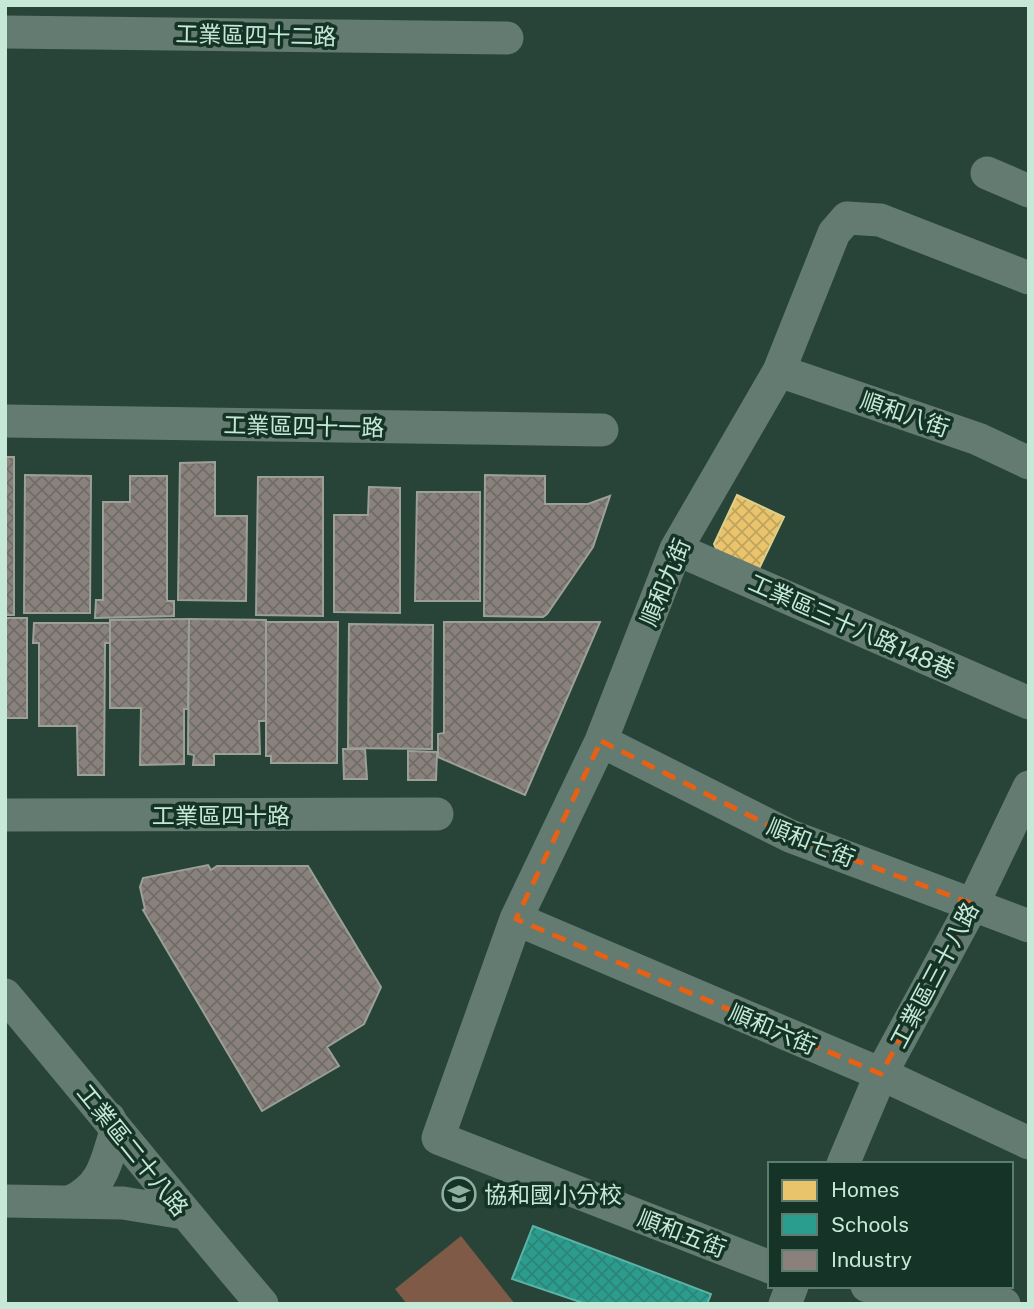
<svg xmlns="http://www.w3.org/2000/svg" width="1034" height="1309" font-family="'Public Sans','Noto Sans TC',sans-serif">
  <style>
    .grass { fill: #7f5a47 }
    .homes { fill: url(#homes-cross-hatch); stroke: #decf8b; stroke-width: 2 }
    .schools { fill: url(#schools-cross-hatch); stroke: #59b4a5; stroke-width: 2 }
    .industry { fill: url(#industry-cross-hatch); stroke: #9ca097; stroke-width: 2 }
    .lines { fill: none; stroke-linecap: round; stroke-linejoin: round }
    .minor { stroke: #637b70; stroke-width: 33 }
    .marked { fill: none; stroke: #e66016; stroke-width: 5; stroke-dasharray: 14 9; stroke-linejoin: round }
    .labels { text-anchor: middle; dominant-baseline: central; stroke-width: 7; stroke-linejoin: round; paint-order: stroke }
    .street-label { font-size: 23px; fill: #c6e9d7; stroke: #153326 }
    .poi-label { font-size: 23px; fill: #c6e9d7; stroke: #153326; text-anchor: start }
  </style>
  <defs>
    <pattern id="homes-cross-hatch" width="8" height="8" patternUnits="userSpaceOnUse" patternTransform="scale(1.75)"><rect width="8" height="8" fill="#e9c46a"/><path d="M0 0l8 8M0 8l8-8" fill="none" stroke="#bea460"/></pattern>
    <pattern id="schools-cross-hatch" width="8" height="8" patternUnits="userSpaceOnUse" patternTransform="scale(1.75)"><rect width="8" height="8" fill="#2a9d8f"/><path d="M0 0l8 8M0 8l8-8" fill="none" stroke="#2f8377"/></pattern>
    <pattern id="industry-cross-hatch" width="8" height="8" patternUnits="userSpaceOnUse" patternTransform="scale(1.75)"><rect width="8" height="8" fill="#8a817c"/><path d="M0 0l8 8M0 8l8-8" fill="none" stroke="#6e6c67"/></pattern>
  </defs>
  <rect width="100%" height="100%" fill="#284439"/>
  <!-- grass -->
  <path class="grass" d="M461 1236 515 1304H407L395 1289Z"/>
  <!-- homes -->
  <path class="homes" d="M737 495 784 517 755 577 722 561 714 544Z"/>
  <!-- schools -->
  <path class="schools" d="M533 1226 711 1294 707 1304H586L512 1279Z"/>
  <!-- industry -->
  <path class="industry" d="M5 457H14V615H5Z
    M215 462V516H247L246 601 178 600 180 463Z
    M25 475 91 476 90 613H24Z
    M485 475 545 476V504H588L610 496 593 547 547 614 543 617 484 616Z
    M130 476H167V601H174V616L95 618 96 600H103V502H130Z
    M258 477H323V616L256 615Z
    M369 487 400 488V613L334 612V515H368Z
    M417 492H480V601H415Z
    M5 618H27V718H5Z
    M189 619 266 620V721H259L260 754H214V765H193L194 755 188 754Z
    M189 619 188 709H184V764L140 765 141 708H110V620Z
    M266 622H338L337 763H271V756H266Z
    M444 622H600L525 795 438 757V734L444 733Z
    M34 623H110V643H105L104 775H78L77 726H39V643H33Z
    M349 624 433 625 432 749 348 748Z
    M343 749H365L367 779H344Z
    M408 751 437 752 436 780H408Z
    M208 865 211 870 217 866H308L381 987 364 1024 327 1047 339 1066 262 1111 143 910 145 909 140 887 143 878Z"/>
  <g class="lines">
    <!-- minor -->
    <path class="minor" d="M5 32 507 38
      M987 173 1029 191
      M779 371 978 439 1029 463
      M5 421 602 430
      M676 549 1029 703
      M601 741 790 836 1029 926
      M5 815 437 814
      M516 919 881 1074 1029 1143
      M5 995C91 1097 175 1202 262 1304
      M843 1164 881 1074 973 904 1029 787
      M5 1201 123 1203 184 1213
      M72 1201C104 1185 106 1162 116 1131L109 1118
      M770 1267 438 1138 516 919 601 741 676 549 779 371 834 233 847 218 880 220 1029 278
      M867 1286 1004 1304
      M785 1304 792 1286"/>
  </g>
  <!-- marked area -->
  <path class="marked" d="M601 741 790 836 973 904 881 1074 516 919Z"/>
  <!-- icons -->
  <defs>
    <symbol id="school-ring" viewBox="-11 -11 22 22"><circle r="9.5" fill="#153326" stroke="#8fafa0" stroke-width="1.5"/><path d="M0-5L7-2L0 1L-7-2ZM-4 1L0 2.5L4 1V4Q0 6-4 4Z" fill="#8fafa0"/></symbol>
  </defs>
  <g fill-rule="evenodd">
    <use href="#school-ring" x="440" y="1175" width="38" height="38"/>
  </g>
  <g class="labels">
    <!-- street labels -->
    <g class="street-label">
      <text transform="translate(256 35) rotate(1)">工業區四十二路</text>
      <text transform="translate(905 414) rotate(19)">順和八街</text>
      <text transform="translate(304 426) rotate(1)">工業區四十一路</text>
      <text transform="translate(665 582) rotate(-67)">順和九街</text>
      <text transform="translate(852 626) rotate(24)">工業區三十八路148巷</text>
      <text x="221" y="815">工業區四十路</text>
      <text transform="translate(811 842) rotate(22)">順和七街</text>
      <text transform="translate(934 975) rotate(-62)">工業區三十八路</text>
      <text transform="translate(773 1029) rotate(23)">順和六街</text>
      <text transform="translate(133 1150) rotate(51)">工業區二十八路</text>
      <text transform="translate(682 1233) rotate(21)">順和五街</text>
    </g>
    <!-- poi labels -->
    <g class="poi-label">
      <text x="484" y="1194">協和國小分校</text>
    </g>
  </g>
  <!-- border -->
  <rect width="1034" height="1309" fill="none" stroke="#c6e9d7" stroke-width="14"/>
  <!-- legend -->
  <rect x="768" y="1162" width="245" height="126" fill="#153326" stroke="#5c7c6d" stroke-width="2"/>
  <rect x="782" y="1180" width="35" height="21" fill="#e9c46a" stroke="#5c7c6d" stroke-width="2"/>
  <text x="831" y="1197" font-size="21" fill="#c6e9d7">Homes</text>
  <rect x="782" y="1214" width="35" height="21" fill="#2a9d8f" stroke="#5c7c6d" stroke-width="2"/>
  <text x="831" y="1232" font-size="21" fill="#c6e9d7">Schools</text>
  <rect x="782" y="1250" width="35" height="21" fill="#8a817c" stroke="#5c7c6d" stroke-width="2"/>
  <text x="831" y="1267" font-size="21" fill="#c6e9d7">Industry</text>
</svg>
